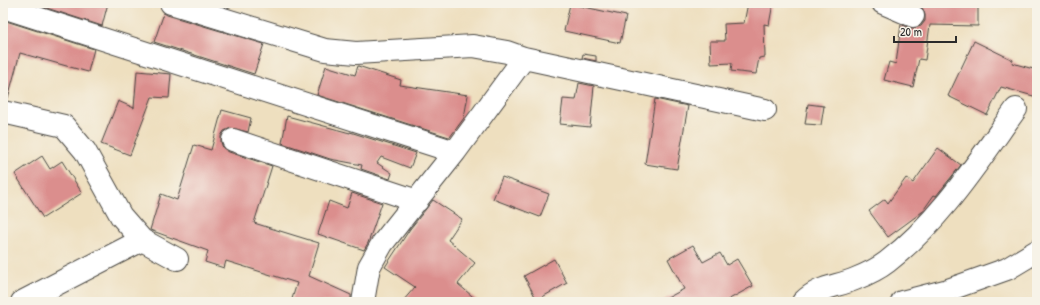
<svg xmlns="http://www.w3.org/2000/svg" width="1040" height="305" font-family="'Patrick Hand',sans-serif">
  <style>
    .building { fill: #db8e8d }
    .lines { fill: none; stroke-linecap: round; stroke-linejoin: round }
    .minor-casing { stroke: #484641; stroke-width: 24 }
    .tertiary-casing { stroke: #484641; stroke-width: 24 }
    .minor { stroke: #fff; stroke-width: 22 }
    .tertiary { stroke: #fff; stroke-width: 22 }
  </style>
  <rect width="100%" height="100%" fill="#f7f3e8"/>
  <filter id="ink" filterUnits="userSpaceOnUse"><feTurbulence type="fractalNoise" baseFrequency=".025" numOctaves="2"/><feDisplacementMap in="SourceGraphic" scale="8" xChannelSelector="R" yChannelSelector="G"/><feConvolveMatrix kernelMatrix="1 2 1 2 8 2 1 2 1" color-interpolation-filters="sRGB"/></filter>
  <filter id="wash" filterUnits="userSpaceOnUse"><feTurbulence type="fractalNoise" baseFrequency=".012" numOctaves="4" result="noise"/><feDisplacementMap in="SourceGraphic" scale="16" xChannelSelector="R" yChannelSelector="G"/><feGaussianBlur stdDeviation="0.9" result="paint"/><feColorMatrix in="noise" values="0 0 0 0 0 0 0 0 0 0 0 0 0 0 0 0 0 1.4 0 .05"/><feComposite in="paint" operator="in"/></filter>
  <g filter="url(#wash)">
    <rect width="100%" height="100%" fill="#eedfbf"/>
    <g id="blocks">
      <!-- building -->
      <path class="building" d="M31 3H108L102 26Z
        M748 3H773L769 25 764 24 765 57 759 58 756 74 731 71 732 63 711 64 710 41H725L724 24 744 23Z
        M914 3H978V26L930 25 925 60 919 59 913 87 884 80 889 62 896 64 901 24 908 28H915L921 26 925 21V15L923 9Z
        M570 4 626 16 620 43 564 31Z
        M164 13 167 15 264 44 254 74 154 42Z
        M3 20 94 49 88 72 20 53 8 98 3 97Z
        M974 41 1013 60 1012 63 1037 70V97L1001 87 987 115 948 96Z
        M583 54 596 56V61L582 58Z
        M326 66 355 75 358 66 401 80 400 85 468 95 464 118 450 137H449L317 95Z
        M137 71 171 74 169 98 152 97 130 155 101 144 118 101 134 108Z
        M579 83 594 86 590 127 560 124 563 99 576 100Z
        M655 99 688 106 677 169 645 164Z
        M808 104 824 106 821 125 805 124Z
        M222 110 251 118 248 132 231 128 224 131 221 136V142L223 148 229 152 272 166 254 223 319 243 309 276 351 295V302H291L297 283 226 261 224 268 205 262 208 251 150 230 161 194 177 200 194 145 211 150Z
        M287 116 350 133V132L416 153 410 168 381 157 377 163 392 173 390 179 361 169 362 165 330 159 282 143Z
        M938 148 961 165 936 196 934 195 922 212 888 237 869 211 885 199 888 203 906 178 913 183Z
        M42 156 50 169 62 161 82 193 43 218 15 174Z
        M502 177 549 194 540 217 493 199Z
        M352 193 382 203 368 243 364 250 318 234 329 201 347 208Z
        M433 200 462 219 448 240 475 263 458 284 479 302H402L415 287 385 267 410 229Z
        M693 245 703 262 720 253 727 265 737 259 753 286 724 302H660L684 289 668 259Z
        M554 259 567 283 537 300 524 276Z"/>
    </g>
  </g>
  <g filter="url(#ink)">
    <use href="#blocks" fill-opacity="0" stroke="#484641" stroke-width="1"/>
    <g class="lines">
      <defs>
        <path id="minor" d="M171 3 325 50 356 53 473 46 507 52 524 58 765 110
          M883 3 913 16
          M3 7 455 152
          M3 112 64 126 85 151 121 216 142 240 177 259
          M233 140 417 201
          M22 302 142 240
          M363 302 369 267 382 244 455 152 524 58
          M803 302C819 286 836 287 855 279 865 275 878 269 887 262 940 221 977 163 1016 109"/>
        <path id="tertiary" d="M902 302 945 291 1007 269 1037 251"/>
      </defs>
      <!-- minor casing -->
      <use href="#minor" class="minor-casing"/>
      <!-- tertiary casing -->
      <use href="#tertiary" class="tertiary-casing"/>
      <!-- minor -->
      <use href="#minor" class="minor"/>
      <!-- tertiary -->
      <use href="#tertiary" class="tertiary"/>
    </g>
  </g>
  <!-- margin -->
  <rect width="1040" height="305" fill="none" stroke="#f7f3e8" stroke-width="16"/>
  <!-- scale -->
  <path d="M894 36v6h62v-6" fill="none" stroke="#2b2b2b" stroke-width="2"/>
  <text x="900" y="36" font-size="12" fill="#2b2b2b" stroke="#f7f3e8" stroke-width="3" paint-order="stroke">20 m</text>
</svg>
